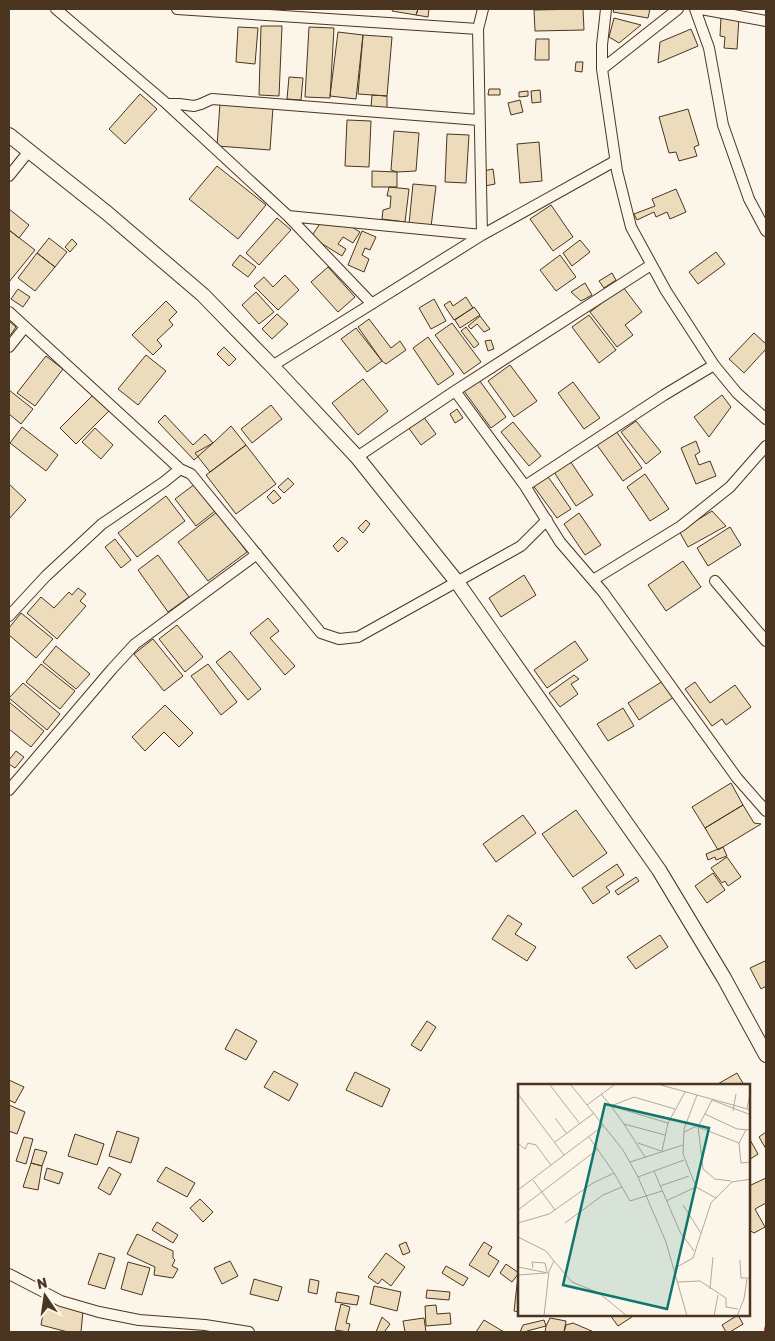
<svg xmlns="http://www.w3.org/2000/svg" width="775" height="1341" font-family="Rubik,sans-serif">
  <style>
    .building { fill: #ecdcbc; stroke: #4a3520 }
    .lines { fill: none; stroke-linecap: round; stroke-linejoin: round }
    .minor-casing { stroke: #4a3520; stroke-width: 12 }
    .secondary-casing { stroke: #4a3520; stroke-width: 16 }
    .minor { stroke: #fbf6e9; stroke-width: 10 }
    .secondary { stroke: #fbf6e9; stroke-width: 14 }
    .power { stroke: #c62828; stroke-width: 1; stroke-dasharray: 18 4 2.5 4; stroke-linecap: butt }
    .inset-road { fill: none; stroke: #b4a999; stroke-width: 1 }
    .view { fill: #0f766e; fill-opacity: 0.15; stroke: #0f766e; stroke-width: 2.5 }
    .inset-edge { fill: none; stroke: #4a3520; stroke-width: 2.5 }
  </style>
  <rect width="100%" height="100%" fill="#fbf6e9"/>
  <!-- building -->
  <path class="building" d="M393 9H418L416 15 392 11Z
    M418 9H429L428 17 416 15Z
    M583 9 584 30 535 31 534 10Z
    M614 9H650L648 18 613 12Z
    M721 17 739 18 737 49 724 48 725 37 720 36Z
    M614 18 641 25 619 43 609 37Z
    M261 26H282L279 96 259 95Z
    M238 27 258 28 255 64 236 62Z
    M309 27 334 28 330 98 305 97Z
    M691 29 698 46 658 63 660 42Z
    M338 32 363 35 356 99 330 96Z
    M363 35 392 37 387 96 358 94Z
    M536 39H549V60H535Z
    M576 62H583L582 72 575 71Z
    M289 77 303 78 301 100 287 99Z
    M489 89H500V95H488Z
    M540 90 541 102 532 103 531 91Z
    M528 91V96L519 97V92Z
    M140 94 157 109 125 144 109 129Z
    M372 95 387 96V108L371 107Z
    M520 100 523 112 511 115 508 103Z
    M220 103 273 107 270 150 217 146Z
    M688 109 699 145 694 147 697 156 679 161 676 152 669 153 659 117Z
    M347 120 371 121 369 167 345 166Z
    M394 131 419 133 416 171 397 172 391 170Z
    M447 134 469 135 466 183 445 182Z
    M539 142 542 181 520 183 517 144Z
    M217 166 266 205 238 239 189 199Z
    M493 169 495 184 485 186 483 171Z
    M372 171 397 172V187H372Z
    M413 184 436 186 431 227 409 224Z
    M389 187 409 189 405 222 382 219 383 210 390 208 391 196H387Z
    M676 189 686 212 670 219 667 212 656 217 654 212 637 220 634 214 655 206 652 199Z
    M551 205 573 237 553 251 530 219Z
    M9 209 29 225 19 238 9 230Z
    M277 218 291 230 259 265 246 253Z
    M323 219 334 226 339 219 360 232 353 243 343 237 338 244 346 249 342 256 311 237Z
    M9 230 35 250 9 282Z
    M362 231 376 237 370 250 365 248 362 255 369 259 364 272 348 265Z
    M49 238 67 252 55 267 37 253Z
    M72 239 77 244 70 252 65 247Z
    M580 240 590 252 572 266 563 253Z
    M716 252 725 264 698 284 689 272Z
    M37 253 55 267 35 291 18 278Z
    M240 255 256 267 248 277 232 265Z
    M560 255 576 277 556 291 540 270Z
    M328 267 355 297 338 312 311 282Z
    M612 273 616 280 604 288 599 281Z
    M285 275 299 290 278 310 254 286 264 277 273 287Z
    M585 283 592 295 581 301 571 292Z
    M623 287 642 312 625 325 633 335 617 347 590 312Z
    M18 289 30 297 23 307 11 299Z
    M256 292 274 312 259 324 242 305Z
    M466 297 473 308 454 320 444 305 450 301 453 306Z
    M434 299 446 321 431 329 419 308Z
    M166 301 177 312 169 320 173 325 157 340 162 346 153 355 132 335Z
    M474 307 480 315 460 328 455 320Z
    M277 314 288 324 272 339 262 329Z
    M589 315 616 350 599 363 572 327Z
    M480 316 490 329 484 332 477 324 471 329 468 326Z
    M369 319 391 348 400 341 406 350 386 364 382 361 358 327Z
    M9 321 16 327 9 337Z
    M452 323 481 362 464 374 435 335Z
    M466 327 479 344 474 348 461 331Z
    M356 328 382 361 367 372 341 339Z
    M754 333 766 344V349L744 373 729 359Z
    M428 337 454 374 438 385 413 348Z
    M491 340 494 349 488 351 485 341Z
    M224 347 236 359 229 366 217 354Z
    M146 355 166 371 138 405 118 389Z
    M46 356 63 369 35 406 17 393Z
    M510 365 537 401 514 417 488 381Z
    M363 379 388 411 358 435 332 403Z
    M479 380 506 417 491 428 464 391Z
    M573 382 600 418 584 429 558 393Z
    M9 390 33 409 21 424 9 414Z
    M93 395 109 411 76 444 60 428Z
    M722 395 731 407 709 437 694 417Z
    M271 405 282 419 252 443 241 429Z
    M457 409 463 418 455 423 450 414Z
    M165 415 193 445 205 434 213 443 194 460 158 422Z
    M423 416 436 434 421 445 408 427Z
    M636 421 661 452 646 464 621 432Z
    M513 422 541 456 529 466 501 432Z
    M231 426 246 445 210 472 195 453 213 443Z
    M22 427 58 455 46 471 10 443Z
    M95 428 113 445 101 459 82 442Z
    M616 431 642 468 623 481 597 445Z
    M696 441 700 452 695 455 699 465 710 461 716 476 696 484 681 448Z
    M246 445 276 484 236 514 206 475Z
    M570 461 593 495 576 506 554 472Z
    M546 474 571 509 557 518 532 484Z
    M645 474 669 509 650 521 627 487Z
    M288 478 294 484 284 493 278 487Z
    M9 484 26 500 9 519Z
    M195 484 215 511 196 526 175 499Z
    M274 490 281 498 273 504 267 497Z
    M166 496 185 521 137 557 118 533Z
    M712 511 726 526 688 547 679 531Z
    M217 512 247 552 208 581 178 542Z
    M579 513 601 545 585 555 564 524Z
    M366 520 370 524 363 533 358 528Z
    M730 527 741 545 708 566 697 548Z
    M342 537 348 542 338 552 333 546Z
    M115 539 131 560 121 568 105 547Z
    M158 555 189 597 168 612 138 570Z
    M683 561 701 587 666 611 648 585Z
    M524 575 536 595 501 617 489 598Z
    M78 588 86 594 80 601 86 606 57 639 27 613 41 597 54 608 69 592 72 595Z
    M21 613 53 639 36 658 9 635V628Z
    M268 618 279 631 270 638 295 666 285 675 250 633Z
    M177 625 203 657 185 672 159 639Z
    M153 639 183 676 164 691 134 654Z
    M575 641 588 660 547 688 534 670Z
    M56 646 90 674 76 689 43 662Z
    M230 651 261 689 248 700 216 662Z
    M41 664 75 691 60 709 26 682Z
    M208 664 237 702 221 715 191 676Z
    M574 675 579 679 571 684 578 694 560 707 549 693Z
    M663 681 674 697 639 720 628 703Z
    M695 682 710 703 735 685 751 707 726 725 722 719 712 726 685 689Z
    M23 683 60 714 47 730 9 698Z
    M9 702 44 731 31 747 9 729Z
    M165 705 193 733 179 747 164 732 145 751 132 737Z
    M623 708 634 726 608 741 597 724Z
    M16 751 24 757 15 768 9 764V760Z
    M731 783 743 805 705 828 692 807Z
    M743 805 754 823 761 824 718 850 705 828Z
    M576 810 607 853 573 877 542 834Z
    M523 815 536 833 496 862 483 844Z
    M723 847 727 856 716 860 715 857 708 860 706 854Z
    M727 857 741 877 728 886 725 881 722 883 711 868Z
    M617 864 624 875 606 887 610 892 593 904 582 888Z
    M713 873 725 890 707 903 695 886Z
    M636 877 639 881 618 895 615 891Z
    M508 915 522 924 515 934 536 947 527 961 492 939Z
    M660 935 668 947 636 969 627 957Z
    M765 961 766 964V986L761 989 750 968Z
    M427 1021 436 1027 421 1051 411 1045Z
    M236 1029 257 1041 246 1060 225 1049Z
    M274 1071 298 1084 289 1101 264 1087Z
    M355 1072 390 1089 382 1107 346 1090Z
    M737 1073 744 1085H716Z
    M9 1080 24 1087 15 1103 9 1100Z
    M9 1105 25 1112 17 1134 9 1131Z
    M117 1131 139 1138 131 1163 109 1156Z
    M766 1132V1149L759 1137Z
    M75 1134 104 1144 97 1165 68 1156Z
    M24 1137 33 1139 26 1164 16 1161Z
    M749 1138 758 1154 749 1160Z
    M35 1149 47 1152 42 1166 31 1163Z
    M31 1163 42 1166 38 1190 23 1187Z
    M109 1167 121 1174 110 1195 98 1188Z
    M166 1167 195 1183 187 1197 157 1181Z
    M47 1168 63 1173 59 1184 44 1179Z
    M766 1178V1203L755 1209 765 1227 754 1233 749 1230V1186Z
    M200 1199 213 1212 203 1222 190 1208Z
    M157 1222 178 1235 173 1243 152 1230Z
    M137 1234 173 1251V1258L175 1260 172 1266 178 1269 173 1278 154 1275 155 1267 127 1254Z
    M406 1242 410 1252 403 1255 399 1245Z
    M484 1242 492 1247 488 1254 499 1261 489 1277 469 1265Z
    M99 1253 115 1258 105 1289 88 1284Z
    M386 1253 405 1267 391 1286 382 1279 378 1284 368 1277Z
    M230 1261 238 1276 222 1284 214 1268Z
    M128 1262 150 1268 142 1295 121 1289Z
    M506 1264 519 1273 512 1282 500 1273Z
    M446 1266 468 1278 463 1286 442 1273Z
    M518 1276H519V1312L514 1311Z
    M254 1279 282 1287 278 1301 250 1294Z
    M310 1279 319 1281 317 1294 308 1292Z
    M374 1286 401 1292 397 1311 370 1304Z
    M427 1290 450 1292 449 1300 426 1298Z
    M337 1292 359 1296 357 1305 335 1302Z
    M45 1302 83 1311 81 1332H68L41 1325Z
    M341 1304 350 1307 346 1323 350 1324 348 1332 335 1330Z
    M436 1305 437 1314 450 1313 451 1324 426 1326 425 1306Z
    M610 1315H635L618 1326Z
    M738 1315 743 1324 730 1332H726L722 1325Z
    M382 1317 390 1324 385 1331 388 1332H376Z
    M424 1318 426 1332H405L403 1321Z
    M550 1318 566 1321 564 1332H545L546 1326Z
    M484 1320 504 1332H476Z
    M544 1320 546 1326 527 1331 526 1332H520L523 1325Z
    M573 1323 594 1332H564L566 1325Z"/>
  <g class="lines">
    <defs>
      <path id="minor" d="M56 9 167 104
        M177 9 478 29 483 9
        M606 9 602 45V69L617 171 631 227 666 291 714 365 737 393 766 419
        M695 9 709 48 723 125 749 199 766 231
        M701 9 766 21
        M478 29 482 235
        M602 69 678 9
        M9 176 29 151
        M288 216 482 235
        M372 304 288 216 167 104H179L194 106 201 104 212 99 479 120
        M9 312 180 469
        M9 347 25 327
        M272 366 482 235 615 161
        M455 391 525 486 560 542 603 592 737 778 766 811
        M357 457 455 391 651 265
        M525 486 664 395 714 365
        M593 580 681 526 730 487 766 446
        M715 581 766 641
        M9 616 46 576 102 524 164 482 180 469 191 474 321 633 339 639 358 637 521 546 547 520
        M9 790 112 669 135 644 257 554
        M9 1274 61 1301 99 1312 139 1320 205 1325 249 1332"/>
      <path id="secondary" d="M9 135 107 213 203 295 272 366 357 457 457 582 659 870 724 978 766 1055"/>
    </defs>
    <!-- minor casing -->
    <use href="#minor" class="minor-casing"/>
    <!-- secondary casing -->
    <use href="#secondary" class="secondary-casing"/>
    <!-- minor -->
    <use href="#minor" class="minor"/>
    <!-- secondary -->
    <use href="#secondary" class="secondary"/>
    <!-- power -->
    <path class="power" d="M764 1332 766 1323"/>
  </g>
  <!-- overview -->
  <g transform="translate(518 1084)">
    <rect width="232" height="232" fill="#fbf6e9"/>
    <path class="inset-road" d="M32 1 62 40M53 1 105 66 120 93 148 158 169 232M143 1 233 26M0 10 46 71M83 10 93 22 150 39 167 8M179 11 166 45 165 70 178 103 198 114M69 21 96 1M229 24 233 7M215 27 218 10M187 30 219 45 233 46M37 34 49 50M106 40 93 22 116 13 157 25M180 42 185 85 197 95 213 97M180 43 221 59M228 46 221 59 223 79 233 78M166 48 181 41 194 16 233 31M71 53 96 89M37 58 76 29M0 59 7 65 10 59 18 61 33 81M120 59 143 67M144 67 150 39M127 73 106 40 147 51M112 78 165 61M136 87 162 148 176 167M120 93 166 76M15 96 37 126M142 102 171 92M0 106 86 41M148 117 178 103M165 121 183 149M0 126 80 65M0 139 31 130 75 99 96 89 112 117 144 107M47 139 85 111 104 103M0 153 28 167 36 177 31 187 26 232M222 176 223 194H233M36 177 54 198 81 209 109 232M0 183 30 189M15 184 14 178 27 179 29 188M157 184 175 174 193 119 214 98 233 95M0 191 28 189M160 198 182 197 208 214V223L220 225M192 205 195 173M196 232 200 211M219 232 226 215 229 195"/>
    <path class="view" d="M87 20 191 44 149 225 45 201Z"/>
    <rect width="232" height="232" class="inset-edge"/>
  </g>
  <!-- border -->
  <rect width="775" height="1341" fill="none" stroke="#4a3520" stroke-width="20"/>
  <!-- north arrow -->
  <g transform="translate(45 1296) rotate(347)" stroke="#fbf6e9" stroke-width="4" paint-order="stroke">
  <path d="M0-4L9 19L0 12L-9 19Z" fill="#4a3520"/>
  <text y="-8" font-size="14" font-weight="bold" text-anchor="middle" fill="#4a3520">N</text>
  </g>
</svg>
